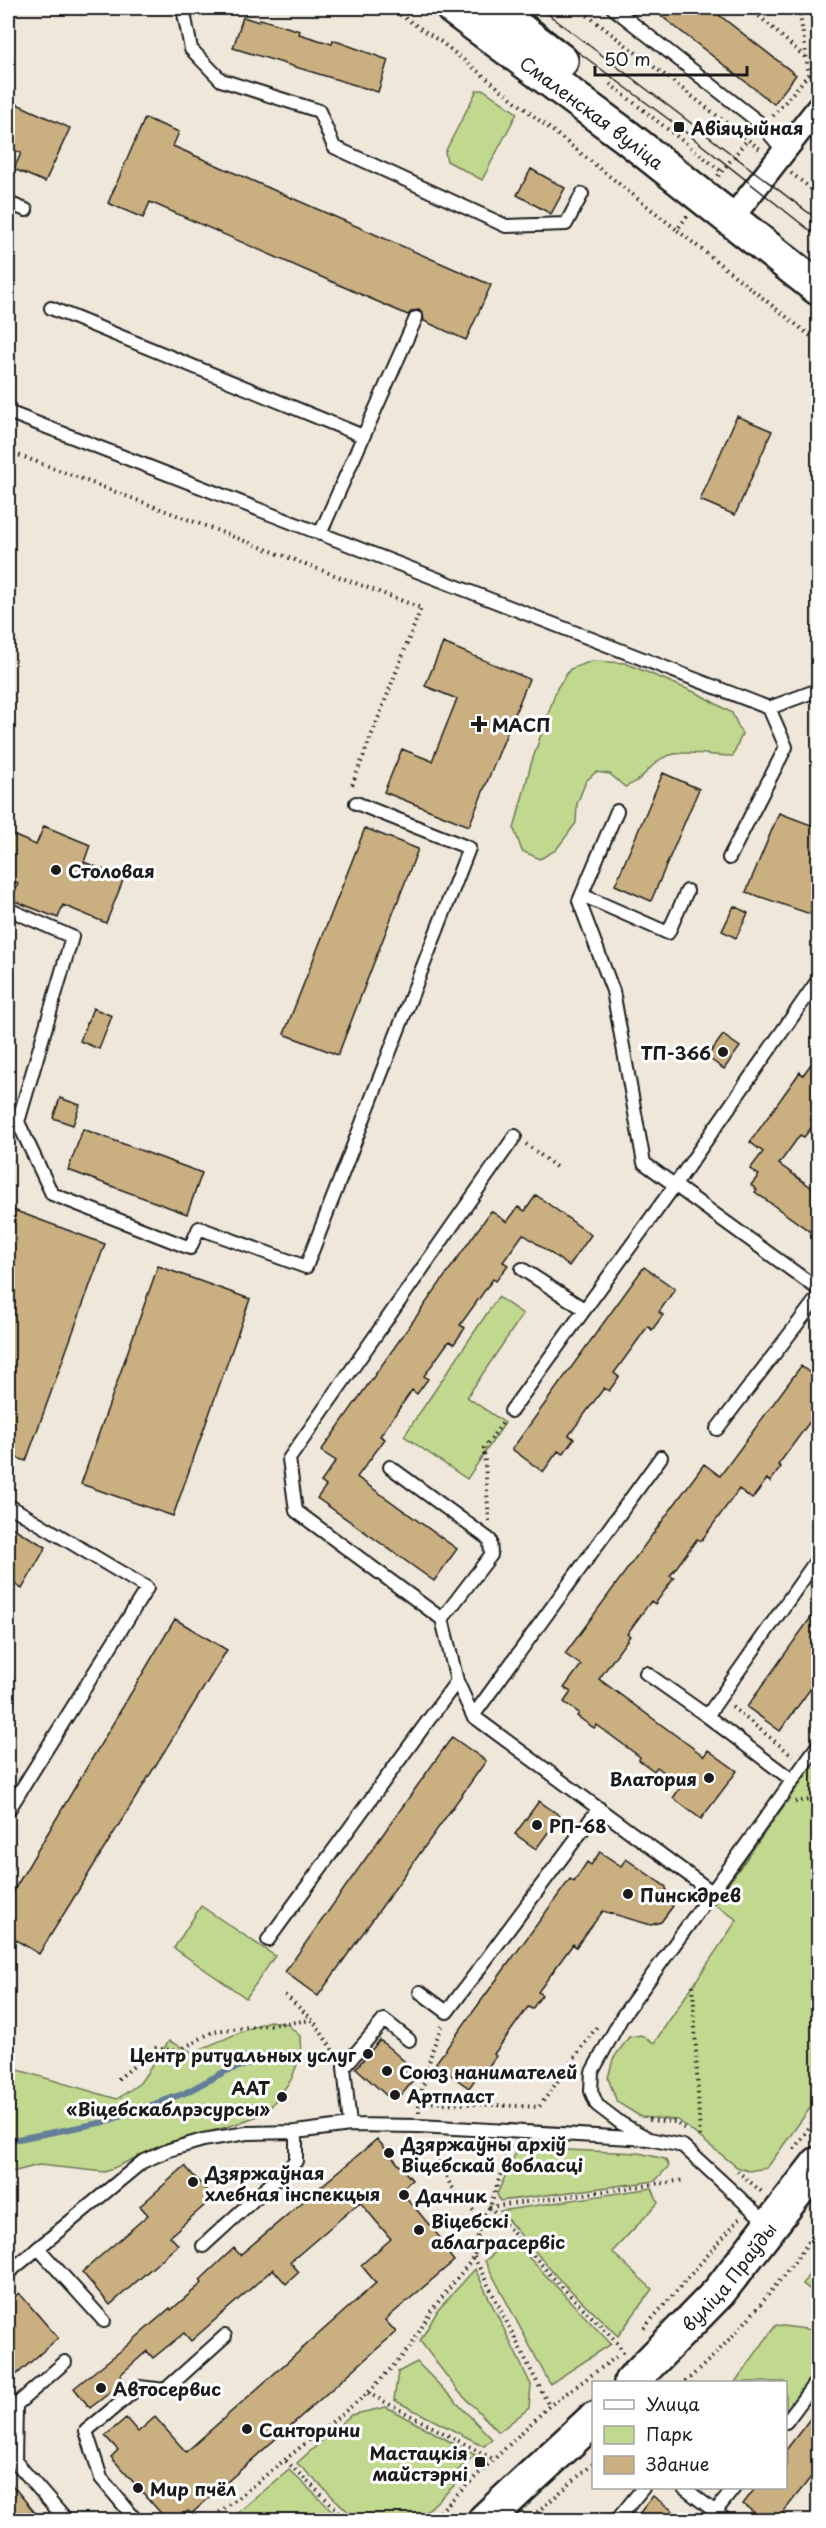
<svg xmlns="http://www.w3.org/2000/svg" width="826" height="2528" font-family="'Playpen Sans',sans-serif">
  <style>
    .green { fill: #c1d88f; stroke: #6e7a56; stroke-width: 1.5 }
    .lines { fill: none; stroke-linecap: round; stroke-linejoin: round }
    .stream { stroke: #637e98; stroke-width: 6 }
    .building { fill: #caaf80; stroke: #1c1c1c; stroke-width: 1.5 }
    .lane-casing { stroke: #1c1c1c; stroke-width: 16 }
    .street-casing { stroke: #1c1c1c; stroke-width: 27 }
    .secondary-casing { stroke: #1c1c1c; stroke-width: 38 }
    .primary-casing { stroke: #1c1c1c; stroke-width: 38 }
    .path { stroke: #1c1c1c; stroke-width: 4; stroke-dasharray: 1.5 4.5; stroke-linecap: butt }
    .lane { stroke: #fff; stroke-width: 12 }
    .street { stroke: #fff; stroke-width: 22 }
    .secondary { stroke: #fff; stroke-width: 33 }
    .primary { stroke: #fff; stroke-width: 33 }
    .tram { stroke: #1c1c1c; stroke-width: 1.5 }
    .poi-dot { fill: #1c1c1c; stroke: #fff; stroke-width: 2 }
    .labels { text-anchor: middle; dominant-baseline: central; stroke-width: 6; stroke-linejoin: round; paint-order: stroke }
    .street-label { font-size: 18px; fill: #1c1c1c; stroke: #fff }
    .poi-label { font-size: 18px; font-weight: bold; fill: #1c1c1c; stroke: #fff; text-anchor: start }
  </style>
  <rect width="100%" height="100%" fill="#efe7d9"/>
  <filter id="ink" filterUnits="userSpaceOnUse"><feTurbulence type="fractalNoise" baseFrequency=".0167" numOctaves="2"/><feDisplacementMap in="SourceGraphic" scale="12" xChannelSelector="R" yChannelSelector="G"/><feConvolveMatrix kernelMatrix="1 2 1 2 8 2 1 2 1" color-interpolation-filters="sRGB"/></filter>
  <g filter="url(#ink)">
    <!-- green -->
    <path class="green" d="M477 90H484L517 113 482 180 447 161 445 152Z
      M592 661 625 663 699 694 732 713 742 734 733 756C710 757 677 746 658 761 644 772 645 779 625 787L610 774 596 772 586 781 577 804 576 823 556 850 540 859 522 851 514 829 531 764 557 688 570 669Z
      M498 1297 523 1314 467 1397 505 1423 467 1479 404 1436Z
      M818 1758V2097L767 2168 748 2171 737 2167 678 2120 641 2117 617 2102 608 2078 613 2059 629 2037 641 2035 654 2043 737 1920 714 1904Z
      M201 1906 275 1956 246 1998 174 1948Z
      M270 2021 287 2024 300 2036 301 2054 291 2080 266 2113 233 2125 163 2145 105 2172 39 2165 8 2173V2067L117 2099 140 2083 169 2041 192 2052C219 2043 243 2029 270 2021Z
      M518 2148 639 2153 665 2159 669 2166 655 2181 500 2201 497 2194Z
      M652 2188 658 2203 612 2252 652 2289 618 2336 558 2278 500 2211Z
      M514 2242 611 2344 550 2384 485 2261 506 2243Z
      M818 2258V2296L803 2284Z
      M475 2269 531 2385 529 2408 499 2432 458 2391 420 2341 438 2310Z
      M818 2324V2370L786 2412V2382H735L776 2325 813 2330Z
      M417 2362 492 2439 484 2446 394 2400 398 2372Z
      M386 2407 475 2455 454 2474 458 2482 417 2520H357L297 2463 351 2415Z
      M289 2470 342 2520H229Z"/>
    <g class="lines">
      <!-- stream -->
      <path class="stream" d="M8 2138 18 2139 105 2122 185 2093 224 2072 273 2056"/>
    </g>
    <!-- building -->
    <path class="building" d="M651 8H710L796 75 774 104Z
      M243 17 259 22 260 19 300 31 299 34 332 44 333 40 388 60 378 92 233 48Z
      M8 100 70 128 45 182 14 169 21 153 8 147Z
      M145 118 179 132 173 146 491 285 466 340 424 321 423 314 419 310 412 311 408 315 150 202 143 218 108 203Z
      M531 169 565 188 551 214 517 195Z
      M737 416 772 431 735 515 700 500Z
      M443 643 529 679 469 826 384 792 402 749 432 761 457 699 425 686Z
      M663 773 699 789 651 901 615 885Z
      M779 813 819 828V917L746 892Z
      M44 826 90 845 84 862 124 878 106 923 63 905 58 918 12 900 18 883 8 879V833L36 845Z
      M365 828 418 849 338 1055 284 1034Z
      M734 906 748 913 736 938 722 931Z
      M93 1008 112 1016 99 1049 80 1041Z
      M723 1035 740 1047 724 1069 707 1057Z
      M819 1053V1110L811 1120 815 1123 804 1137 800 1135 779 1164 819 1193V1238L755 1192 757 1190 751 1185 759 1175 750 1169 763 1152 750 1142 800 1072 803 1075Z
      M60 1098 80 1105 73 1125 53 1118Z
      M83 1129 202 1173 187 1214 68 1170Z
      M536 1195 591 1235 569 1266 523 1234 503 1262 508 1265 496 1281 493 1279 460 1325 465 1328 454 1344 449 1341 424 1376 428 1379 417 1394 412 1390 380 1436 385 1439 357 1477 457 1549 434 1581 317 1498 326 1486 321 1482 336 1461 321 1451 491 1211 507 1222 518 1207 525 1211Z
      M8 1208 105 1244 26 1461 8 1455Z
      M158 1266 250 1299 173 1516 81 1484Z
      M644 1267 675 1289 659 1312 663 1315 652 1330 648 1326 614 1373 619 1377 609 1391 604 1388 569 1435 574 1439 563 1454 558 1451 543 1472 512 1449Z
      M801 1366 819 1380V1426L811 1420 778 1465 781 1467 770 1482 767 1479 752 1499 739 1489 701 1541 697 1539 670 1576 674 1578 655 1604 651 1601 627 1634 630 1636 599 1679 704 1756 708 1750 737 1771 701 1819 673 1798 682 1785 657 1767 654 1771 639 1760 640 1757 597 1725 594 1728 577 1716 579 1713 564 1702 571 1692 564 1688 581 1665 565 1654 704 1464 720 1476Z
      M8 1525 46 1547 22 1589 8 1580Z
      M819 1606V1668L810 1681 814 1684 780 1731 747 1707Z
      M175 1619 227 1650 39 1954 8 1935V1900Z
      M452 1737 486 1761 318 1996 285 1972Z
      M539 1801 560 1816 536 1849 515 1834Z
      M600 1852 621 1866 626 1859 666 1887V1900L673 1906 661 1922 651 1925 603 1911 576 1947 573 1944 538 1992 542 1995 532 2009 528 2007 494 2054 496 2056 486 2070 483 2068 469 2088 435 2064 570 1879 574 1882 587 1862 591 1865Z
      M380 2040 419 2074 402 2094 388 2097 356 2068Z
      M377 2139 412 2180 400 2190 442 2240 439 2242 454 2261 385 2320 396 2332 191 2514 188 2511 177 2520H167L111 2457 118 2450 105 2436 126 2418 138 2432 155 2417 186 2452 376 2283 361 2265 391 2239 360 2202 290 2262 299 2272 286 2284 273 2269 191 2341 184 2333 153 2358 147 2351 120 2375 125 2381 90 2408 74 2388 123 2349 170 2308 171 2310 202 2283 200 2280 234 2248 240 2255Z
      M185 2166 213 2198 170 2236 178 2245 110 2305 82 2272 148 2215 140 2206Z
      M19 2293 58 2338 8 2382V2303Z
      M819 2407V2467L777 2520H764L743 2504 756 2487H786V2450Z
      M8 2480 41 2520H8Z
      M653 2496 685 2520H634Z"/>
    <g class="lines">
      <defs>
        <path id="lane" d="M183 8 191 49 221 80 319 111 334 147 506 226 566 224 582 194
          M613 8 761 124 784 151
          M8 203 26 210
          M51 308 363 436
          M8 412 769 708 818 690
          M320 534 416 318
          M617 811 579 901 613 991 644 1163 818 1289
          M729 858 786 747 769 708
          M582 895 668 933 687 891
          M8 909 72 937 18 1122 52 1194 190 1248 199 1228 306 1267 469 848 356 803
          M515 1136 289 1459 296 1511 442 1619 457 1681 473 1716 712 1892
          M522 1269 584 1309
          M511 1411 675 1185 818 980
          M717 1429 818 1297
          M390 1467 490 1540 491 1555 442 1619
          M8 1505 147 1588 8 1811
          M646 1673 707 1716
          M473 1716 661 1457
          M792 1780 707 1716 818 1558
          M268 1940 457 1681
          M420 1992 447 2012 599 1808
          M350 2125 344 2067 384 2020 409 2040
          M769 2225 683 2146 649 2139 622 2124 597 2105 591 2091 592 2072 622 2017 818 1745
          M203 2246 296 2161V2132
          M38 2248 104 2321
          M8 2273 142 2162 169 2150 203 2140 247 2133 296 2132 350 2125 419 2126 649 2139
          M65 2362 16 2405 15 2461 66 2520
          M786 2422 818 2379
          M684 2488 726 2520
          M715 2512 734 2488
          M136 2520 101 2478 86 2431 139 2387 165 2390 225 2336
          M617 2520 643 2488"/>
        <path id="street" d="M731 219 818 108"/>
        <g id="secondary">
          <path id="s1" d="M631 2382 719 2292 818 2164"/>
          <path d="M485 2520 594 2419"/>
        </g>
        <g id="primary">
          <path id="s2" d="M453 8 627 137 818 288"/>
          <path d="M494 8 561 61"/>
        </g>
      </defs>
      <!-- lane casing -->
      <use href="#lane" class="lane-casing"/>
      <!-- street casing -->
      <use href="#street" class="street-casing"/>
      <!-- secondary casing -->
      <use href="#secondary" class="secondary-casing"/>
      <!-- primary casing -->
      <use href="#primary" class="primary-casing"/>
      <!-- path -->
      <path class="path" d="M390 8 441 42 677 230
        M578 8 760 149
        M750 8 805 57
        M610 84 721 171
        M773 116 809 74 799 8
        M791 173 818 194
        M718 176 748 139
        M687 216 677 230 818 342
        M8 451 421 608 351 788
        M526 1144 556 1167
        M489 1521 484 1448 504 1421
        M732 1707 793 1756
        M812 1730 818 1722
        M795 1802 818 1799
        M693 1985 700 2140
        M285 1995 312 2019
        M118 2079 156 2048 178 2051 214 2031 313 2020 335 2054
        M419 2102 432 2051 442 2025
        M419 2113V2102L539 2107 598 2025
        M649 2120 676 2122 685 2129
        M794 2149 818 2115
        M737 2171 762 2192
        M481 2219 490 2207 510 2145
        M474 2257 549 2406
        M644 2328 740 2218
        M624 2353 614 2339 556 2281 490 2207 685 2180
        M685 2382C736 2338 779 2284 818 2229
        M368 2393 493 2459
        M286 2461 348 2520
        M210 2520 368 2393 410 2348 431 2311 474 2257 481 2219 451 2186 428 2142
        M431 2520 549 2406 616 2357
        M528 2520 594 2463"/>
      <!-- lane -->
      <use href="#lane" class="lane"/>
      <!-- street -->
      <use href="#street" class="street"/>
      <!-- secondary -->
      <use href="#secondary" class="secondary"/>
      <!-- primary -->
      <use href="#primary" class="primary"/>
      <!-- tram -->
      <path class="tram" d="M519 8 679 127 818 237
        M540 8 818 220"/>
    </g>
  </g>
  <!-- markers -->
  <g class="poi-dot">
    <rect x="673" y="121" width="12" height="12" rx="3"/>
    <path d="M476 715h6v6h6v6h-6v6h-6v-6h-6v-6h6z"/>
    <circle cx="56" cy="870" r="6"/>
    <circle cx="723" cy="1052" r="6"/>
    <circle cx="709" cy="1778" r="6"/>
    <circle cx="537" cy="1825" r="6"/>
    <circle cx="628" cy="1894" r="6"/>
    <circle cx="368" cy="2054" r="6"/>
    <circle cx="387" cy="2071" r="6"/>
    <circle cx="395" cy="2095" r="6"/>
    <circle cx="282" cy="2097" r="6"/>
    <circle cx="389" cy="2153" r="6"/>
    <circle cx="193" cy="2182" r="6"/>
    <circle cx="404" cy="2195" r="6"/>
    <circle cx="419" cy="2230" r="6"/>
    <circle cx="101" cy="2388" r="6"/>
    <circle cx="247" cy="2429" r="6"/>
    <rect x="474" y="2456" width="12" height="12" rx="3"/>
    <circle cx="138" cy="2488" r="6"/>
  </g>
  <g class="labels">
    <!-- street labels -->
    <g class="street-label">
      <text stroke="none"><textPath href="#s2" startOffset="174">Смаленская вуліца</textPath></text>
      <text stroke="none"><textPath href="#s1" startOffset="144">вуліца Праўды</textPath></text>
    </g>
    <!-- poi labels -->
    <g class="poi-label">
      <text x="691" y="127">Авіяцыйная</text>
      <text x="492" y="724">МАСП</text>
      <text x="68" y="870">Столовая</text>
      <text x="711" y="1052" text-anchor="end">ТП-366</text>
      <text x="697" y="1778" text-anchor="end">Влатория</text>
      <text x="549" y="1825">РП-68</text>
      <text x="640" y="1894">Пинскдрев</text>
      <text x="356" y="2054" text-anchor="end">Центр ритуальных услуг</text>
      <text x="399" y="2071">Союз нанимателей</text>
      <text x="270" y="2087" text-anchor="end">ААТ<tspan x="270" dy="21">«Віцебскаблрэсурсы»</tspan></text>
      <text x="407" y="2095">Артпласт</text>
      <text x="401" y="2143">Дзяржаўны архіў<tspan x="401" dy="21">Віцебскай вобласці</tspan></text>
      <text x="205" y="2172">Дзяржаўная<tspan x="205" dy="21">хлебная інспекцыя</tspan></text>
      <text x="416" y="2195">Дачник</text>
      <text x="431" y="2220">Віцебскі<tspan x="431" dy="21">аблаграсервіс</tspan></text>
      <text x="113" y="2388">Автосервис</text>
      <text x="259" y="2429">Санторини</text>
      <text x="468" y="2452" text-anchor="end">Мастацкія<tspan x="468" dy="21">майстэрні</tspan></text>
      <text x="150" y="2488">Мир пчёл</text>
    </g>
  </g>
  <!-- margin -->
  <rect width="826" height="2528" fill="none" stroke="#fff" stroke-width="30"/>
  <rect x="15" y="15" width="796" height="2498" fill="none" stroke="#1c1c1c" stroke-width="2" filter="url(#ink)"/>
  <!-- legend -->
  <rect x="592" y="2381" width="195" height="108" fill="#ffffff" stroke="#a4a4a4" stroke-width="1.5"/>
  <rect x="604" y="2400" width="30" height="9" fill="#ffffff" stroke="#a4a4a4" stroke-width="1.5"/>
  <text x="646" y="2411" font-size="18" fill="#1c1c1c">Улица</text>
  <rect x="604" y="2426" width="30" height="18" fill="#c1d88f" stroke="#a4a4a4" stroke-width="1.5"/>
  <text x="646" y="2441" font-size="18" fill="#1c1c1c">Парк</text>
  <rect x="604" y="2456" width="30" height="18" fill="#caaf80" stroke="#a4a4a4" stroke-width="1.5"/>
  <text x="646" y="2471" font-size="18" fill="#1c1c1c">Здание</text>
  <!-- scale -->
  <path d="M595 66v9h152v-9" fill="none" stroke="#1c1c1c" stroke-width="3"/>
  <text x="604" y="66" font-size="18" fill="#1c1c1c" stroke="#ffffff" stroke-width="4.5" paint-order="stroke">50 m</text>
</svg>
